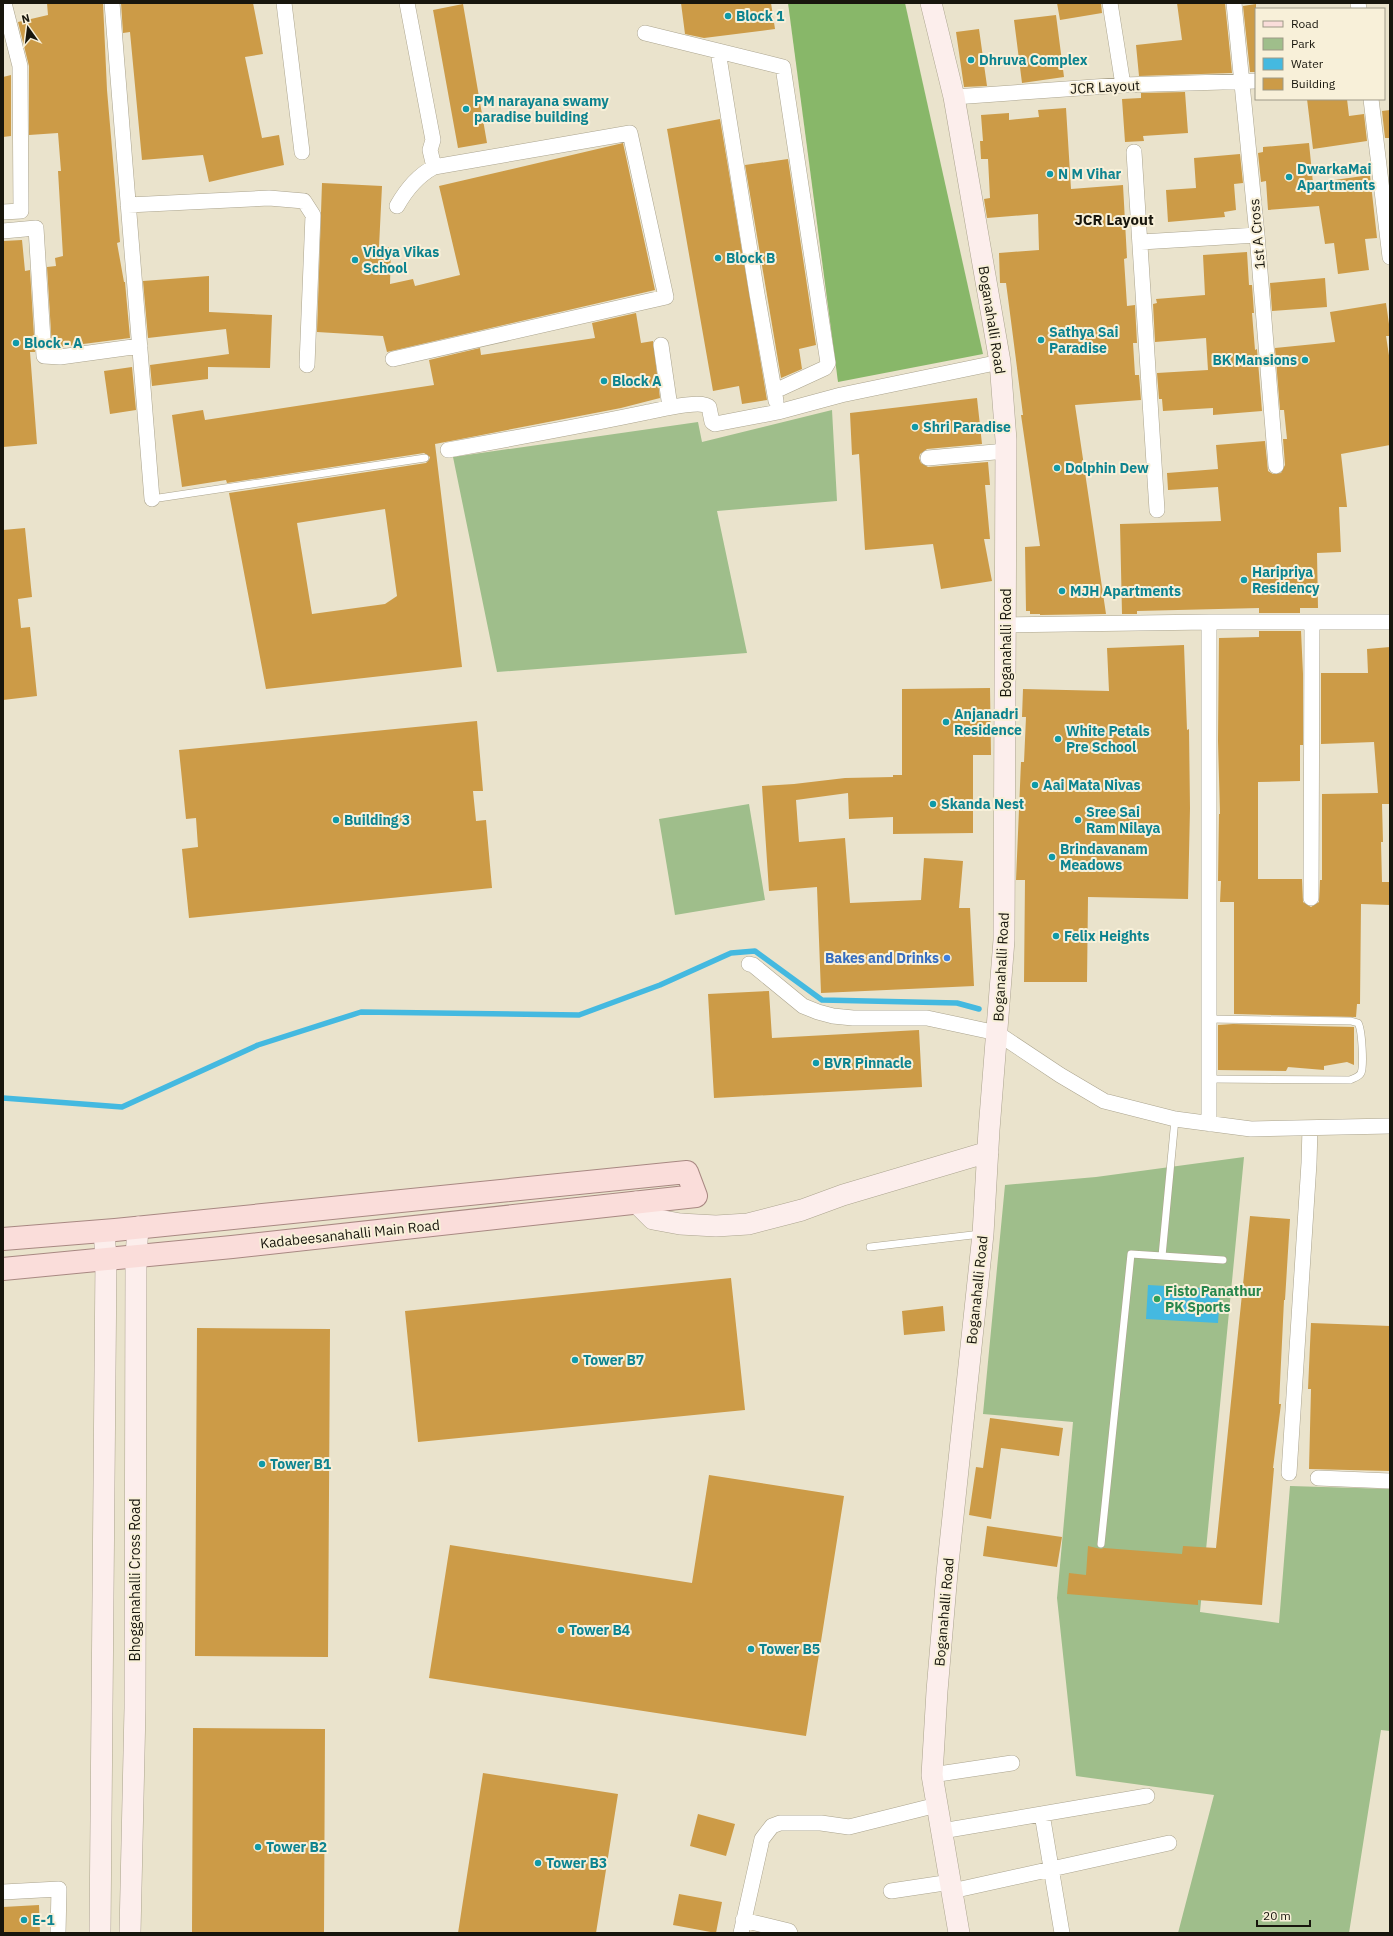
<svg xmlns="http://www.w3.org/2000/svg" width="1393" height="1936" font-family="'IBM Plex Sans',sans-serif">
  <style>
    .green { fill: #9fbe8b }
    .forest { fill: #88b769 }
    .water { fill: #44b9e0 }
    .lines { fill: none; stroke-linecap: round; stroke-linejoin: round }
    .stream { stroke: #44b9e0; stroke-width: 5.5 }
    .building { fill: #cc9b47; fill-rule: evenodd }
    .lane-casing { stroke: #aba48e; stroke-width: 8 }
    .street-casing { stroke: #aba48e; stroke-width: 16 }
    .secondary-casing { stroke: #aba48e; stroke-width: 22 }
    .primary-casing { stroke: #a88882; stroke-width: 24 }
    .lane { stroke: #fff; stroke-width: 7 }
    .street { stroke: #fff; stroke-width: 15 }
    .secondary { stroke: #fceeec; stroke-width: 21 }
    .primary { stroke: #faddda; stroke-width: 22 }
    .culture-dot { fill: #0f9aa8; stroke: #f8f0d9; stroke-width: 1.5 }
    .shop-dot { fill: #3f7fe0; stroke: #f8f0d9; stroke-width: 1.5 }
    .leisure-dot { fill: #2e9e5b; stroke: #f8f0d9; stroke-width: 1.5 }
    .labels { text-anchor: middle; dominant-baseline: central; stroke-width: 4; stroke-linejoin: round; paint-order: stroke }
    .culture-label { font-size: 14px; font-weight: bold; fill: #0d838f; stroke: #f8f0d9; text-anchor: start }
    .street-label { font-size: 14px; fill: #18160d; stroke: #f8f0d9 }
    .shop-label { font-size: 14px; font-weight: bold; fill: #366cbe; stroke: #f8f0d9; text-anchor: end }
    .leisure-label { font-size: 14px; font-weight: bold; fill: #27864d; stroke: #f8f0d9; text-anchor: start }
    .neighbourhood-label { font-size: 15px; font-weight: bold; fill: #18160d; stroke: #f8f0d9 }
  </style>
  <rect width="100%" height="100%" fill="#eae3cc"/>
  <!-- green -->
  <path class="green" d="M832 410 837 501 717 511 747 653 497 672 453 457 698 422 702 442Z
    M749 804 765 900 675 915 659 819Z
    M1244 1157 1200 1612 1279 1623 1290 1486 1390 1489V1731L1381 1730 1349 1933H1178L1214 1795 1076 1776 1057 1598 1073 1422 983 1414 1005 1185 1096 1177Z"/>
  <!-- forest -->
  <path class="forest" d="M788 3H905L983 354 838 382Z"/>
  <!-- water -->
  <path class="water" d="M1148 1285 1220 1289 1218 1323 1146 1319Z"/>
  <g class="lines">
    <!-- stream -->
    <path class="stream" d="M3 1098 122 1107 258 1045 361 1012 579 1015 660 985 731 953 755 951 822 1000 957 1003 979 1009"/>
  </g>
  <!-- building -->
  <path class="building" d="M47 3H103L107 90 120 242 117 243 124 282H125L130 338 52 348 47 267 56 266 55 258 63 256 58 171H61L58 133 29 135V66L18 22 48 15Z
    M121 3H253L263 54 245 57 262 138 279 135 284 165 209 182 203 155 142 160 130 32 123 33Z
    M681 3H771L775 29 704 38 685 34Z
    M1057 3H1101L1102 13 1060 20Z
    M1177 3H1225L1232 73 1139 76 1136 45 1182 40Z
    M463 4 487 143 458 148 433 10Z
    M1256 4V72H1250L1243 6Z
    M1056 15 1064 77 1022 83 1014 20Z
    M979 29 987 86 964 87 956 32Z
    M11 75V136L3 137V77Z
    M1185 92 1188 133 1143 136 1144 141 1125 142 1122 99 1141 98V93Z
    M1307 99H1347L1349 116 1364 114 1367 141 1313 149Z
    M1066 108 1071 189 1123 185 1127 258 1124 259 1127 306 1135 305 1137 343H1133L1135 375H1139L1141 400 1075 405 1106 614 1040 615V614H1030V611H1026L1025 547 1040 546 1021 415H1023L1011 321 1006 283H1000L999 253 1039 250 1038 214 987 218 984 199 990 198 988 159H981L980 141H983L981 115 1009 113V120L1039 117 1038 110Z
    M1390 110V138H1385L1382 111Z
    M720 119 767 400 742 404 739 386 713 391 667 129Z
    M623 143 655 290 387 352 383 336 317 332 322 183 382 186 379 247H391L390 284 413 279 415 286 460 275 439 186Z
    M1309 143 1313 183 1370 175 1377 238 1365 239 1369 270 1338 274 1334 243 1325 244 1319 206 1268 210 1266 181 1261 182 1258 153 1263 152V147Z
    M1240 154 1243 183 1234 184 1236 210 1224 212 1225 217 1168 222 1166 190 1196 188 1194 158Z
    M788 159 816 345 799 349 802 369 781 378 745 165Z
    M22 240 25 271 30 270 35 352H30L37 444 3 447V241Z
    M1247 252 1249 285H1252L1254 313H1252L1255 350 1257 349 1262 411 1213 415V408L1163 411 1162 399H1159L1157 373 1208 370 1206 338 1155 342 1153 304 1157 303 1156 299 1205 295 1203 255Z
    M209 276V312L272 315 270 368 208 367V379L152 386 150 365 229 354 226 329 148 338 143 281Z
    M1325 278 1327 307 1272 311 1270 283Z
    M1386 303 1390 331V336H1386L1390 362V445L1341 454 1347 507H1339L1341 552 1317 553 1318 608H1300V613H1259V608L1137 611V614H1122L1120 524 1221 521 1218 487 1168 490 1167 473 1218 469 1216 445 1265 441 1268 471 1273 474 1281 473 1285 465 1283 439H1287L1284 410H1280L1275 348 1335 342 1330 312Z
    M636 313 641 343 653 341 660 398 621 408 435 444 462 667 266 689 229 493 426 463 429 460 430 457 424 453 227 483 226 480 182 487 172 415 203 410 205 420 434 385 429 360 480 348 481 355 595 338 592 323ZM385 509 397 596 385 604 312 614 297 523Z
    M132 367 136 410 110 414 104 371Z
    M977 398 982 444 927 449 920 454 919 458 921 463 928 467 988 462 990 485H985L990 539H984L992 581 941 589 933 544 865 550 859 454 852 455 850 413Z
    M25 528 32 597 18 599 21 628 30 627 37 696 3 700V530Z
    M1259 631H1301L1303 674V745H1300V781L1258 782V879H1302L1303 902 1311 907 1319 902 1320 880H1322V794L1378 793 1374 742 1321 744V673H1368L1367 649 1390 647V804H1382L1383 842H1381L1382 882H1390V905L1361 904 1360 1004H1357L1356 1017 1234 1014V902H1220L1221 881H1218L1219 814H1220L1218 741 1219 638 1259 637Z
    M1184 645 1187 730 1189 729 1190 808 1188 899 1088 897 1087 982H1024L1025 880H1016L1021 762H1024L1026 717H1022L1023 689 1109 691 1107 648Z
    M990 688 991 755H973V833L893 834V817L849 819 848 793 796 800 799 842 845 838 850 903 921 900 924 858 963 861 959 908H970L974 986 821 993 817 887 769 891 762 786 794 784 845 778 893 777V775H902V689Z
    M477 721 483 791H473L476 821 486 820 492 888 189 918 182 849 198 847 196 818 186 819 179 750Z
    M769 991 772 1038 919 1030 922 1087 714 1098 708 994Z
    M1233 1024 1354 1027V1065L1347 1062 1324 1066V1070L1288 1067 1286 1071 1218 1070V1025Z
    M1250 1216 1290 1219 1285 1300H1284L1279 1404H1281L1273 1468H1274L1262 1605 1198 1600V1605L1067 1594 1069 1573 1086 1575 1088 1546 1101 1549 1104 1548 1182 1554 1183 1546 1216 1548Z
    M731 1278 745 1410 418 1442 405 1311Z
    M943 1306 945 1331 904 1335 902 1311Z
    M1311 1323 1390 1326V1471L1309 1469 1311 1389H1308Z
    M197 1328 330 1329 328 1657 195 1656Z
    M990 1418 1063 1428 1059 1456 1001 1448 991 1519 969 1515 976 1467 983 1468Z
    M709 1475 844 1496 806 1736 429 1678 450 1545 692 1583Z
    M987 1526 1062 1537 1057 1567 983 1556Z
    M193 1728 325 1729 324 1933H192Z
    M483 1773 618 1794 596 1933H458Z
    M698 1814 735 1824 726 1856 690 1846Z
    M679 1894 722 1902 716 1933 673 1925Z
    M39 1905 40 1933H3V1907Z"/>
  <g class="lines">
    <defs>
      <path id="lane" d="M152 499 425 458
        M1209 1019 1351 1021 1358 1023C1362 1029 1364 1066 1361 1073 1359 1077 1354 1078 1350 1080L1209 1079
        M870 1247 981 1234
        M1162 1256 1223 1260
        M1101 1544 1131 1254 1162 1256 1175 1119"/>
      <path id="street" d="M112 3 152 499
        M284 3 302 152
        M407 3 433 140 430 150 434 167
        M1110 3 1123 85
        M1234 3 1257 235 1276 466
        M1358 3 1359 9
        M645 33 783 67 828 363 825 368 775 391
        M718 51 757 294 776 401
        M954 97 1123 85 1256 81
        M1371 99 1390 257
        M1134 152 1157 510
        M128 205 269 198 304 201 313 215 307 365
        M3 212 21 211 20 66 4 3
        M3 231 36 228 44 356 60 357 140 346
        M1141 242 1257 235
        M661 345 670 407
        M393 359 666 297 630 133 434 167C417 176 406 190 397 206
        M448 450C515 438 581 426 648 412 659 410 703 399 709 407L712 422 715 424 778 412 841 395 1000 362
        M928 458 1006 451
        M1209 622V1124
        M1006 625 1209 622H1390
        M1311 898 1312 622
        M749 964 753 965 803 1006 818 1012 833 1016 853 1018H927L997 1033 1060 1075 1104 1101 1175 1119 1251 1129 1390 1126
        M1289 1473 1309 1163 1310 1128
        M1318 1478 1390 1481
        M932 1775 1012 1763
        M1042 1814 1062 1933
        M942 1831 1147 1796
        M891 1891 951 1882
        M952 1891 1169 1843
        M3 1892 59 1889 58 1933
        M743 1920 789 1931 790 1933
        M741 1933 762 1839 772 1826 780 1823H821L849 1827 937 1805"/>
      <path id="secondary" d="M931 3 954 97 1000 362 1006 440 1004 940 989 1130 983 1234 947 1573 937 1691 932 1775 959 1933
        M636 1202 653 1219 680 1224 716 1226 748 1224 802 1210 843 1195 988 1152
        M100 1933 106 1259 104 1231
        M130 1933 135 1708 136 1257 138 1227"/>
      <path id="primary" d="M3 1239 115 1230 687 1172 696 1196 232 1247 3 1269"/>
    </defs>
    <!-- lane casing -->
    <use href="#lane" class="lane-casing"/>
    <!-- street casing -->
    <use href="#street" class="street-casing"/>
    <!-- secondary casing -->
    <use href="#secondary" class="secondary-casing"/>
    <!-- primary casing -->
    <use href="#primary" class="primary-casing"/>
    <!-- lane -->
    <use href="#lane" class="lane"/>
    <!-- street -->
    <use href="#street" class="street"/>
    <!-- secondary -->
    <use href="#secondary" class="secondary"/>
    <!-- primary -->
    <use href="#primary" class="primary"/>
  </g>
  <!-- markers -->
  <g class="culture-dot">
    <circle cx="728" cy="16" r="4"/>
    <circle cx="971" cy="60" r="4"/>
    <circle cx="466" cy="109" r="4"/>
    <circle cx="1050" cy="174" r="4"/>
    <circle cx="1289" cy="177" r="4"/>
    <circle cx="718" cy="258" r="4"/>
    <circle cx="355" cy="260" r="4"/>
    <circle cx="1041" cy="340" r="4"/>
    <circle cx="16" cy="343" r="4"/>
    <circle cx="1305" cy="360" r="4"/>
    <circle cx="604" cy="381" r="4"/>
    <circle cx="915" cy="427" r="4"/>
    <circle cx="1057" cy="468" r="4"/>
    <circle cx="1244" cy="580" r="4"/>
    <circle cx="1062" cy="591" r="4"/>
    <circle cx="946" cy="722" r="4"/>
    <circle cx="1058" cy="739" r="4"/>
    <circle cx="1035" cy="785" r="4"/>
    <circle cx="933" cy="804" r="4"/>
    <circle cx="336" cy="820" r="4"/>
    <circle cx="1078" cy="820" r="4"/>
    <circle cx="1052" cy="857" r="4"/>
    <circle cx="1056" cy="936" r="4"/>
    <circle cx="816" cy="1063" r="4"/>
    <circle cx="575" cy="1360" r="4"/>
    <circle cx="262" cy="1464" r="4"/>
    <circle cx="561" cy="1630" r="4"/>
    <circle cx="751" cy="1649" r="4"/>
    <circle cx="258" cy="1847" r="4"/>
    <circle cx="538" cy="1863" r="4"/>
    <circle cx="24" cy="1920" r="4"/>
  </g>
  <circle class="shop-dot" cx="947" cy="958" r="4"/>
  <circle class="leisure-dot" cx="1157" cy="1299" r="4"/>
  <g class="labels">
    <!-- culture labels -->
    <g class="culture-label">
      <text x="736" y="16">Block 1</text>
      <text x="979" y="60">Dhruva Complex</text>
      <text x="474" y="101">PM narayana swamy<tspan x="474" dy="16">paradise building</tspan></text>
      <text x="1297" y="169">DwarkaMai<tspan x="1297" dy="16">Apartments</tspan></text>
      <text x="1058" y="174">N M Vihar</text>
      <text x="363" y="252">Vidya Vikas<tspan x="363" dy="16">School</tspan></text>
      <text x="726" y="258">Block B</text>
      <text x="1049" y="332">Sathya Sai<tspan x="1049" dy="16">Paradise</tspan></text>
      <text x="24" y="343">Block - A</text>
      <text x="1297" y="360" text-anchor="end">BK Mansions</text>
      <text x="612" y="381">Block A</text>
      <text x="923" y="427">Shri Paradise</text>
      <text x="1065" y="468">Dolphin Dew</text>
      <text x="1252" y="572">Haripriya<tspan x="1252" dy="16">Residency</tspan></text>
      <text x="1070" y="591">MJH Apartments</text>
      <text x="954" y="714">Anjanadri<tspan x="954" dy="16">Residence</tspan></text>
      <text x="1066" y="731">White Petals<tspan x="1066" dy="16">Pre School</tspan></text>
      <text x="1043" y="785">Aai Mata Nivas</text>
      <text x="941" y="804">Skanda Nest</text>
      <text x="1086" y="812">Sree Sai<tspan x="1086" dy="16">Ram Nilaya</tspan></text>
      <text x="344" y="820">Building 3</text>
      <text x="1060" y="849">Brindavanam<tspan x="1060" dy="16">Meadows</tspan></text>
      <text x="1064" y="936">Felix Heights</text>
      <text x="824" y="1063">BVR Pinnacle</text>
      <text x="583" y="1360">Tower B7</text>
      <text x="270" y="1464">Tower B1</text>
      <text x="569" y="1630">Tower B4</text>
      <text x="759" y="1649">Tower B5</text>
      <text x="266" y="1847">Tower B2</text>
      <text x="546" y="1863">Tower B3</text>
      <text x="32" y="1920">E-1</text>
    </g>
    <!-- street labels -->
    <g class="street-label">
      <text transform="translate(1105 87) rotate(-3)">JCR Layout</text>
      <text transform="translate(1257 234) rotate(-95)">1st A Cross</text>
      <text transform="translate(992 320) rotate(81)">Boganahalli Road</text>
      <text transform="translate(1006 643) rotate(-90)">Boganahalli Road</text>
      <text transform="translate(1001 967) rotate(-87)">Boganahalli Road</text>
      <text transform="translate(350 1234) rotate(-6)">Kadabeesanahalli Main Road</text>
      <text transform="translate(977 1290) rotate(-84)">Boganahalli Road</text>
      <text transform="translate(135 1580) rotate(-90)">Bhogganahalli Cross Road</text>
      <text transform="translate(944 1612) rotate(-85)">Boganahalli Road</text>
    </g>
    <!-- shop labels -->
    <g class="shop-label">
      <text x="939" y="958">Bakes and Drinks</text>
    </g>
    <!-- leisure labels -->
    <g class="leisure-label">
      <text x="1165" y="1291">Fisto Panathur<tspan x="1165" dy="16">PK Sports</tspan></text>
    </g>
    <!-- neighbourhood labels -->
    <g class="neighbourhood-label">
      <text x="1114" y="219">JCR Layout</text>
    </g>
  </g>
  <!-- border -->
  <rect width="1393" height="1936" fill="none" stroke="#18160d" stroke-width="8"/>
  <!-- legend -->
  <rect x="1255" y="8" width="130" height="92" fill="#f8f0d9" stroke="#9e9987"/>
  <rect x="1263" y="21" width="20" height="6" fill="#faddda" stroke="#9e9987"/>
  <text x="1291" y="28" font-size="12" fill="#18160d">Road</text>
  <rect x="1263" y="38" width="20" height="12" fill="#9fbe8b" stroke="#9e9987"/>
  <text x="1291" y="48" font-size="12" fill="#18160d">Park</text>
  <rect x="1263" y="58" width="20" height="12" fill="#44b9e0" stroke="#9e9987"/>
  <text x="1291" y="68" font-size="12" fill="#18160d">Water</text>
  <rect x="1263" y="78" width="20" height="12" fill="#cc9b47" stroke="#9e9987"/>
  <text x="1291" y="88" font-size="12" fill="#18160d">Building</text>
  <!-- north arrow -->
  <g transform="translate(28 28) rotate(346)" stroke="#f8f0d9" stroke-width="3" paint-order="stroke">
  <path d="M0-3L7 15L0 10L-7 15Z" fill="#18160d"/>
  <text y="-6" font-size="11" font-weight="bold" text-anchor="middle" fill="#18160d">N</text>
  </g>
  <!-- scale -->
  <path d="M1257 1920v6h53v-6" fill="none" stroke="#18160d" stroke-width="2"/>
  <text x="1263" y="1920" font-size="12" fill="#18160d" stroke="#f8f0d9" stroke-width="3" paint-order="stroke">20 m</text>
</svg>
